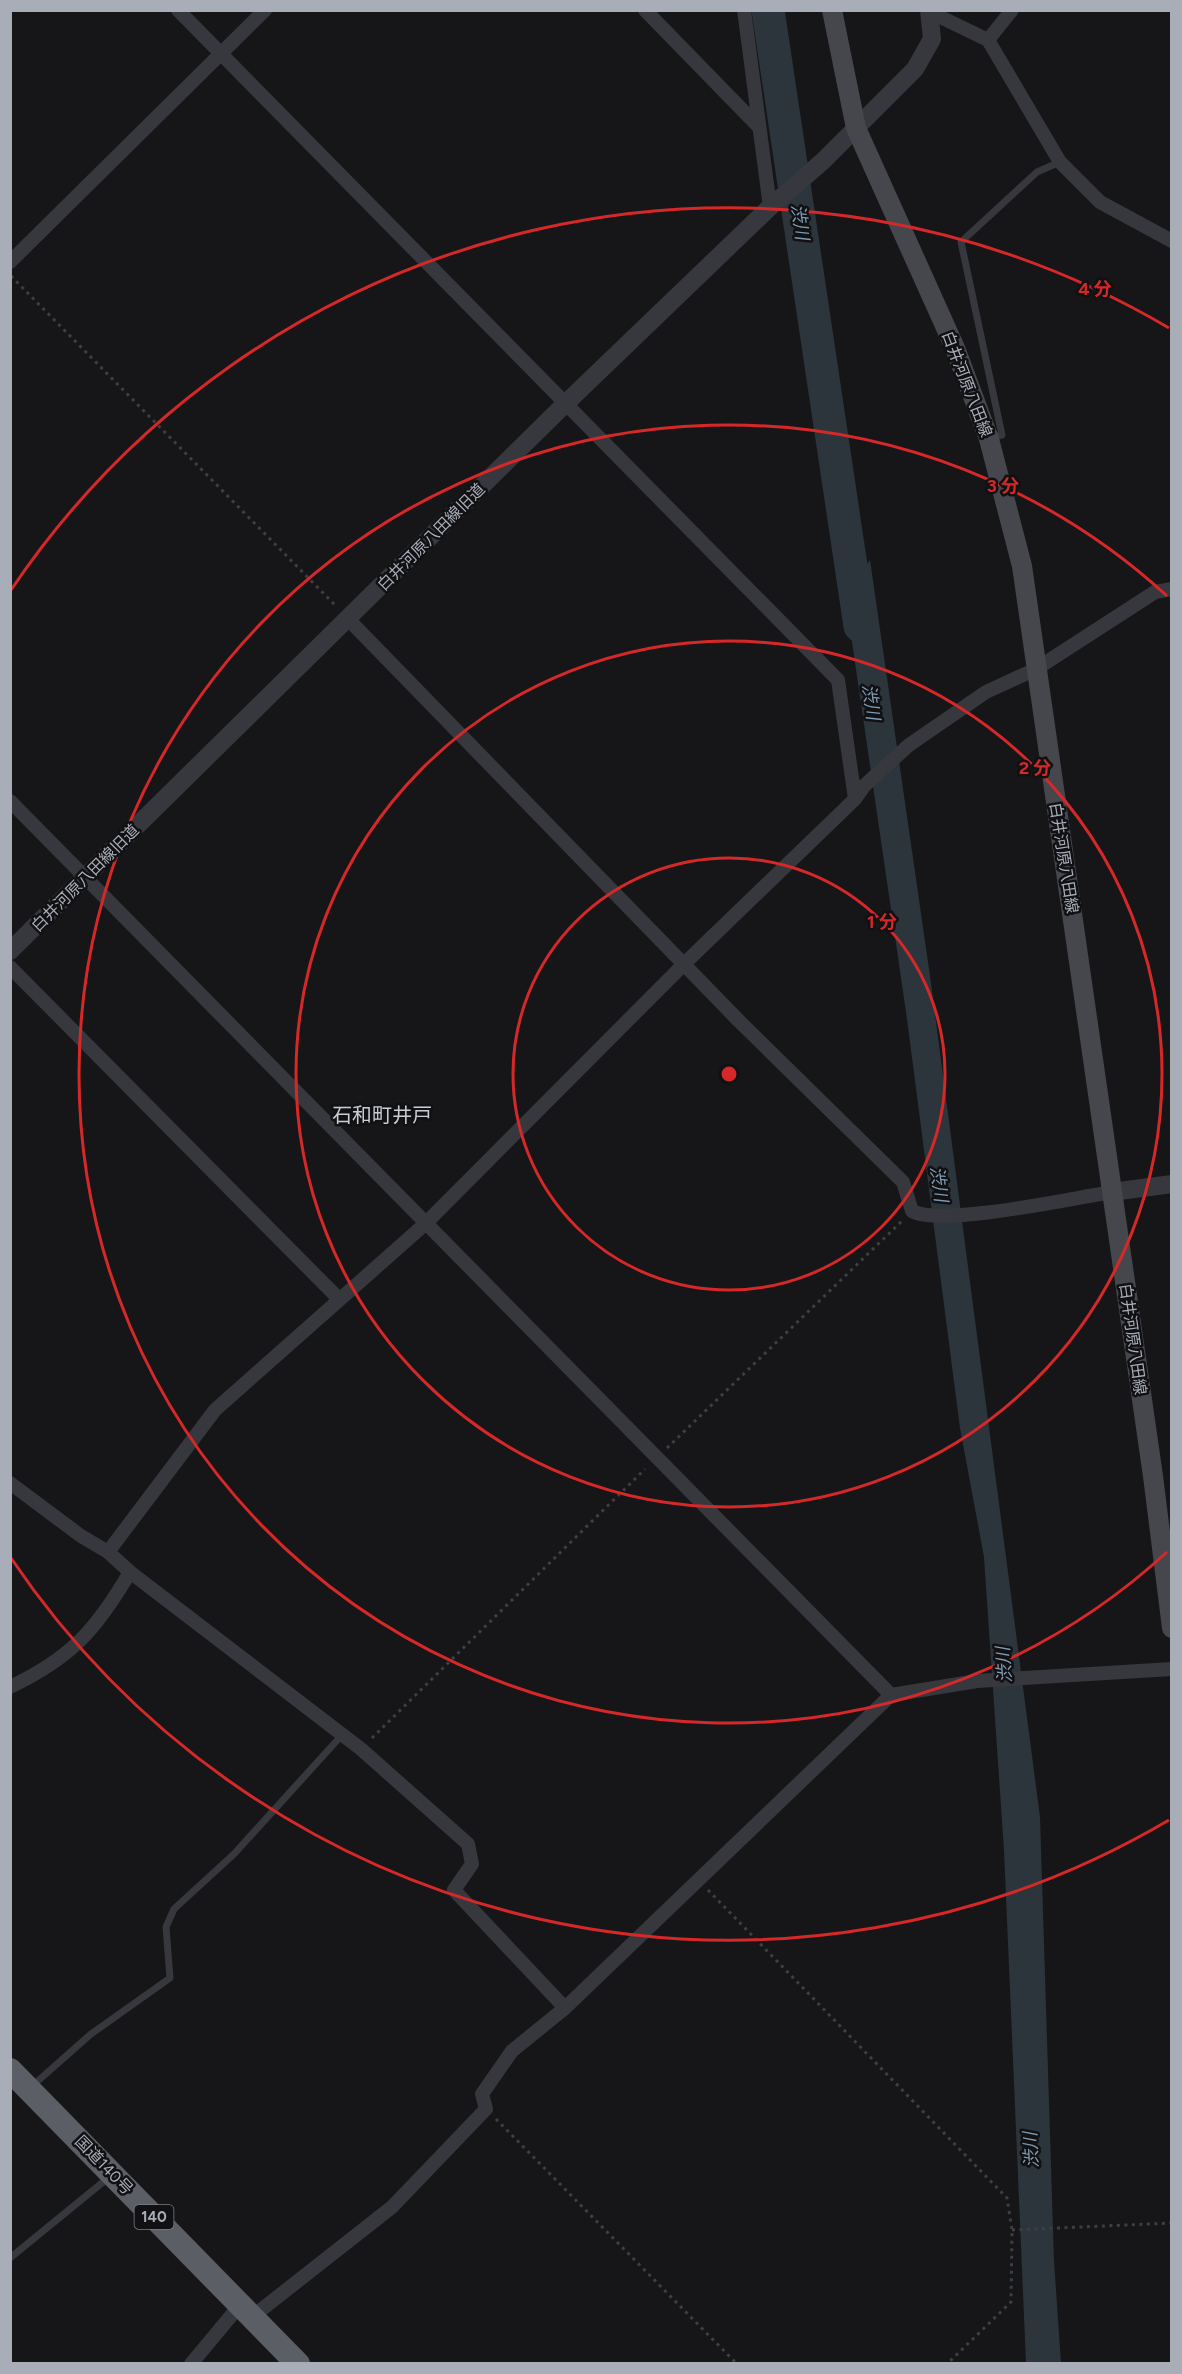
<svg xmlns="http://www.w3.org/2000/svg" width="1182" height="2374" font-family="Figtree,'Noto Sans JP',sans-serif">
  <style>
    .water { fill: #2c353c }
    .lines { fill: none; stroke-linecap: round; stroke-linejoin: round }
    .river { stroke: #2c353c; stroke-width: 33 }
    .path { stroke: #3d3f44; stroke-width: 3; stroke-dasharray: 3 4.5; stroke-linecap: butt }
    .service { stroke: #37383d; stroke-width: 7 }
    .minor { stroke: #37383d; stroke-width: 14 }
    .tertiary { stroke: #37383d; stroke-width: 18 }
    .secondary { stroke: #45474d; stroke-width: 20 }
    .trunk { stroke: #5b5e65; stroke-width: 24 }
    .ring { fill: none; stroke: #d62828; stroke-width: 3 }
    .labels { text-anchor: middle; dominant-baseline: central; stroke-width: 5; stroke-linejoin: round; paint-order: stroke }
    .shield { fill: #111113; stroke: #7b7e86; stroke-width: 1.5 }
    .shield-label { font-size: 15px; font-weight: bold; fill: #a8adb8 }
    .street-label { font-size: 16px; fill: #a8adb8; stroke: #111113 }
    .water-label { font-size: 18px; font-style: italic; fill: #7f9bb3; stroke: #111113 }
    .quarter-label { font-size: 20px; fill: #c9ccd4; stroke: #111113 }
    .centre { fill: #d62828; stroke: #111113; stroke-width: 3 }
    .ring-label { font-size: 18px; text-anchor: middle; font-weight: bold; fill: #d62828; stroke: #111113; stroke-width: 5; stroke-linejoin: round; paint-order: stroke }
  </style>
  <rect width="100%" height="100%" fill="#161618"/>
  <!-- water -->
  <path class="water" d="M870 560 930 976 1040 1817 1054 2261 1061 2363H1026L1004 1850 984 1557 960 1428 907 1019 845 594Z"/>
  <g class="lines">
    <!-- river -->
    <path class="river" d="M768 10 860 626"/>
    <!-- path -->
    <path class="path" d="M11 276 335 605
      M667 1448 902 1221
      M372 1738 645 1469
      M708 1890 1007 2198 1012 2230 1011 2302 947 2364
      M496 2119 737 2364
      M1012 2230 1172 2223"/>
    <!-- service -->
    <path class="service" d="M991 438 1002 435 961 242 1037 172 1060 162
      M31 2087 91 2034 170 1978 166 1927 174 1909 234 1854 342 1735
      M10 2258 108 2178"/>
    <!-- minor -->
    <path class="minor" d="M178 10 838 680 855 799
      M645 10 758 126
      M744 10 770 207
      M930 12 988 40 1060 162 1100 202 1172 241
      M988 40 1012 10
      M10 262 265 10
      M348 619 739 1021 903 1182 912 1211C941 1227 1073 1198 1112 1192
      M10 801 891 1695
      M10 967 339 1299
      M10 1483 81 1536 108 1552 130 1572 361 1749 468 1844 472 1864 454 1890 565 2008
      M108 1552 215 1410 425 1224 685 963 855 799 865 785 909 745 986 692 1036 669 1155 592 1172 589
      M10 1687C71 1658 96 1630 130 1572
      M252 2317 392 2207 486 2109 482 2094 512 2051 565 2008 891 1695 977 1681 1172 1669
      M191 2364 240 2305"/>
    <!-- tertiary -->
    <path class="tertiary" d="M10 951 565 404 770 207 823 161 915 69 932 39 929 10
      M1112 1192 1172 1184"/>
    <!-- secondary -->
    <path class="secondary" d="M832 10 856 128 955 348 989 439 1022 566 1153 1476 1172 1628"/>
    <!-- trunk -->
    <path class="trunk" d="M10 2070 298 2364"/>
  </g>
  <!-- distance rings -->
  <g class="ring">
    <circle cx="729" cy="1074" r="216"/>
    <circle cx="729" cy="1074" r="433"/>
    <path d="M1167 1552A649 649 0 1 1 1167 596"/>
    <path d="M1169 1820A866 866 0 0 1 11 1558M11 590A866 866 0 0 1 1169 328"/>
  </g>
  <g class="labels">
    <!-- shield labels -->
    <rect class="shield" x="134.5" y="2205" width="39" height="24" rx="4.5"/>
    <g class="shield-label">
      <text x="154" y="2217">140</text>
    </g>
    <!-- street labels -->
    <g class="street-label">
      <text transform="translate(967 384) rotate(69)">白井河原八田線</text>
      <text transform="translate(431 537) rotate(-45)">白井河原八田線旧道</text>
      <text transform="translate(1064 858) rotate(81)">白井河原八田線</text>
      <text transform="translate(85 878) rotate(-45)">白井河原八田線旧道</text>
      <text transform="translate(1133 1339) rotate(82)">白井河原八田線</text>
      <text transform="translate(104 2165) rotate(46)">国道140号</text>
    </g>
    <!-- water labels -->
    <g class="water-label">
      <text transform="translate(800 222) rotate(82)">渋川</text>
      <text transform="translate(871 702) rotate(82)">渋川</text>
      <text transform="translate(939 1184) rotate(82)">渋川</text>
      <text transform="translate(1004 1665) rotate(-94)">渋川</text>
      <text transform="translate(1031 2150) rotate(-93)">渋川</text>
    </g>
    <!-- quarter labels -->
    <g class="quarter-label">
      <text x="382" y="1115">石和町井戸</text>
    </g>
  </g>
  <circle cx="729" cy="1074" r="9" class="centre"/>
  <g class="ring-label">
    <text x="1095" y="295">4 分</text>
    <text x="1003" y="492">3 分</text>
    <text x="1035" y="774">2 分</text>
    <text x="882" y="928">1 分</text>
  </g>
  <!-- border -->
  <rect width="1182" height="2374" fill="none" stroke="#a8adb8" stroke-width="24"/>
</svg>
